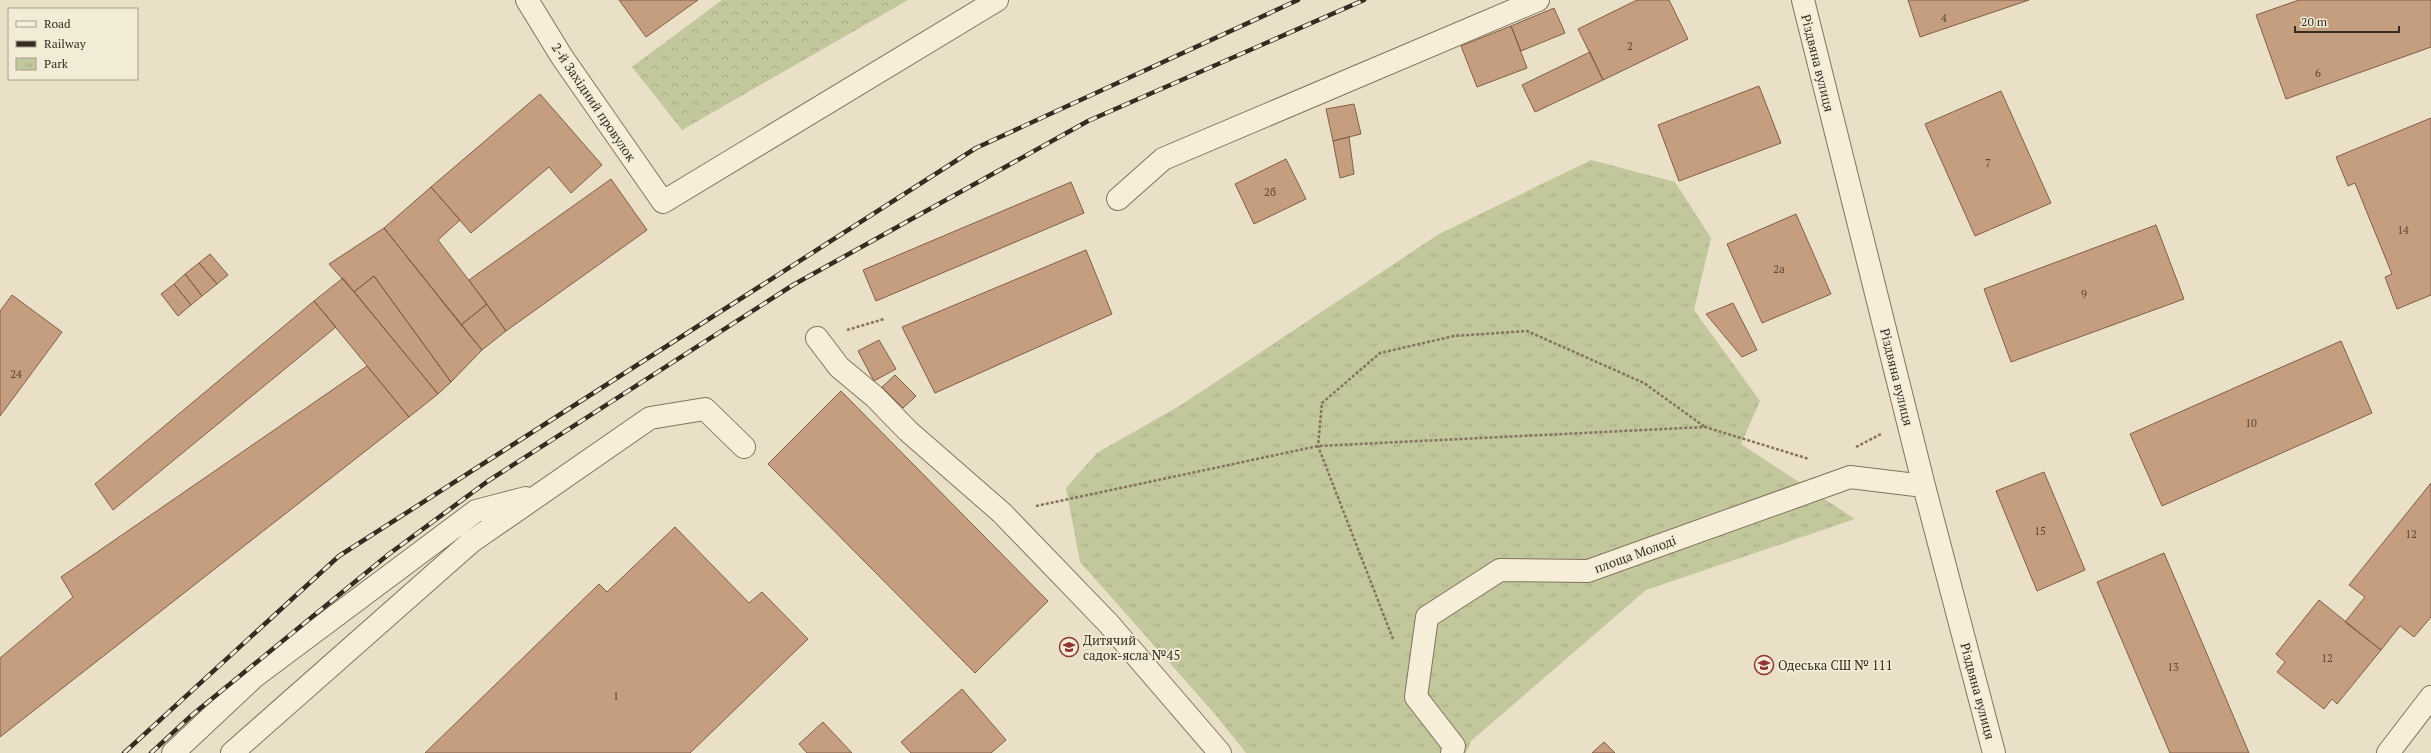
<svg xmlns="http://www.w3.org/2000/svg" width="2431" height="753" font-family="'PT Serif',serif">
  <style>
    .forest { fill: url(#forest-crowns) }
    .park { fill: url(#park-tufts) }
    .building { fill: #c59e80; stroke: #815e46 }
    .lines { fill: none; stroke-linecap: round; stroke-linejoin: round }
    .minor-casing { stroke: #84735e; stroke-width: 24 }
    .path { stroke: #84735e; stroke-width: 2.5; stroke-dasharray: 3 2; stroke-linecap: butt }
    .minor { stroke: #f6eed9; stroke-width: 22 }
    .rail-casing { stroke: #362b20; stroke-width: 4.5 }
    .rail { stroke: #f2ebd6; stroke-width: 3; stroke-dasharray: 9; stroke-linecap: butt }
    .labels { text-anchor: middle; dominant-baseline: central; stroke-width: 3.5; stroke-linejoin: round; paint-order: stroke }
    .number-label { font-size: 11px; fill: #5a4838 }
    .street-label { font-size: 13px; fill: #362b20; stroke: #f2ebd6 }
    .poi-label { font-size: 13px; fill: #362b20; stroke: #f2ebd6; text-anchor: start }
  </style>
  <defs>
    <pattern id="forest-crowns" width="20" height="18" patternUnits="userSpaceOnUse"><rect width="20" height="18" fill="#c2c79c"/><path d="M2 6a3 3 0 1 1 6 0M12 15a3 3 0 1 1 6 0" fill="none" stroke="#a7ab86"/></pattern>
    <pattern id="park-tufts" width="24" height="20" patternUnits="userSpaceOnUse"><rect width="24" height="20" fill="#c2c79c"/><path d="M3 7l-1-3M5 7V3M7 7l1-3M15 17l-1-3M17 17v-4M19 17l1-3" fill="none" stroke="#a7ab86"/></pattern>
  </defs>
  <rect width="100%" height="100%" fill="#eae0c7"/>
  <!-- forest -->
  <path class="forest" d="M722 0H908L682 130 632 67Z"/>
  <!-- park -->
  <path class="park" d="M1591 160 1675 182 1711 238 1694 310 1760 401 1741 444 1855 519 1646 590 1471 741 1466 753H1246L1214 713 1080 562 1066 488 1097 453 1181 405 1439 234Z"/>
  <!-- building -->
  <path class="building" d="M619 0H698L646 37Z
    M1637 0H1669L1688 39 1603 80 1578 29Z
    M1908 0H2029L1920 37Z
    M2299 0H2431V47L2286 99 2256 15Z
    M1554 8 1565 33 1521 51 1511 26Z
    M1511 26 1527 68 1477 87 1461 46Z
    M1590 52 1603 80 1535 112 1522 85Z
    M1759 86 1781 143 1679 181 1658 125Z
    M2001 91 2051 203 1975 236 1925 124Z
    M540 94 602 165 571 193 549 167 471 233 431 187Z
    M1354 104 1361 134 1333 141 1326 109Z
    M2431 118V295L2397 309 2385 277 2392 274 2355 183 2348 186 2336 157Z
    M1349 137 1354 174 1340 178 1333 141Z
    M1286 159 1306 199 1254 224 1235 184Z
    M611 179 647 230 506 331 469 280Z
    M1071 182 1084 213 876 301 863 270Z
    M431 187 460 220 438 240 487 304 461 325 384 228Z
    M1796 214 1831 294 1762 323 1727 244Z
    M2156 225 2184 299 2011 362 1984 289Z
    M384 228 482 350 451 382 374 276 354 292 329 264Z
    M1086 250 1112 314 935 393 902 327Z
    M210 254 228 275 217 284 199 263Z
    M199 263 217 284 202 296 185 274Z
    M185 274 202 296 191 305 174 284Z
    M374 276 451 382 438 394 354 292Z
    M343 278 438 394 409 417 314 301Z
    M174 284 191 305 178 316 161 294Z
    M12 295 62 332 0 416V311Z
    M314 301 336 327 113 510 95 484Z
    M1733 303 1757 350 1742 357 1706 314Z
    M487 304 506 331 482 350 461 325Z
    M879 340 896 369 874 381 858 351Z
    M2341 341 2372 413 2162 506 2130 434Z
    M367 366 409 417 0 737V658L73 597 61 577Z
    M895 375 916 396 903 408 882 387Z
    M841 391 1048 601 975 673 768 464Z
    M2044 472 2085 570 2037 591 1996 491Z
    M2431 483V617L2414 637 2400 626 2381 650 2345 622 2365 597 2349 585Z
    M675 527 749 603 762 592 808 639 690 753H425L599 584 607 592Z
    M2164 553 2249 753H2170L2097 582Z
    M2319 600 2381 650 2337 704 2332 699 2324 709 2277 672 2285 662 2276 654Z
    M962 689 1006 740 991 753H911L901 742Z
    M823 722 852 753H807L799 744Z
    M1604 742 1615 753H1592Z"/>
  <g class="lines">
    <defs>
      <path id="minor" d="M527 0 562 57 663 202 997 0
        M1803 0 1924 486 1994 753
        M1118 199 1163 159 1538 0
        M817 338 839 367 875 397 908 431 1002 513 1109 624 1220 753
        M173 753 254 677 476 511 526 498
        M232 753 471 542 650 418 705 409 744 447
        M1452 753 1454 746 1416 697 1427 617 1500 570 1588 571 1850 477 1924 486
        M2388 753 2431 697"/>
    </defs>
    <!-- minor casing -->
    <use href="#minor" class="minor-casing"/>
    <!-- path -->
    <path class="path" d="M847 330 884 319
      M1856 447 1881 434
      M1036 506 1318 446 1705 427 1809 459
      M1393 639 1318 446 1322 403 1380 353 1454 336 1527 331 1644 383 1705 427"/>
    <!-- minor -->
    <use href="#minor" class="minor"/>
    <defs>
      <path id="rail" d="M124 753 339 556 976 148 1298 0
        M151 753 192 715 389 554 488 481 793 285 1088 121 1364 0"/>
    </defs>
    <!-- rail casing -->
    <use href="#rail" class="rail-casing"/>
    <!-- rail -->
    <use href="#rail" class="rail"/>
  </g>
  <!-- icons -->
  <defs>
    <symbol id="school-ring" viewBox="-11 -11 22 22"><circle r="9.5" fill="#f2ebd6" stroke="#8e3434" stroke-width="1.5"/><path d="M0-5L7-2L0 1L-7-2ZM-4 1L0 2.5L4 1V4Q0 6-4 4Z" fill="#8e3434"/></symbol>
  </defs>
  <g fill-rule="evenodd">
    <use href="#school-ring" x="1058" y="636" width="22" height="22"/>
    <use href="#school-ring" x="1753" y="654" width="22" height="22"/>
  </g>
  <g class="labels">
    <!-- number labels -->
    <g class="number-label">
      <text x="1944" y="18">4</text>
      <text x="1630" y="46">2</text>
      <text x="2318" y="73">6</text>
      <text x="1988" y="163">7</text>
      <text x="1270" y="192">2б</text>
      <text x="2403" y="230">14</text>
      <text x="1779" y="269">2а</text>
      <text x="2084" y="294">9</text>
      <text x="16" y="374">24</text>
      <text x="2251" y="423">10</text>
      <text x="2040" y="531">15</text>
      <text x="2411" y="534">12</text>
      <text x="2327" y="658">12</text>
      <text x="2173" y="667">13</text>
      <text x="616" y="696">1</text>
    </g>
    <!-- street labels -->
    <g class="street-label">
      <text transform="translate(1818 63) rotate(76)">Різдвяна вулиця</text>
      <text transform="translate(594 102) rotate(56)">2-й Західний провулок</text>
      <text transform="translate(1897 377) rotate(76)">Різдвяна вулиця</text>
      <text transform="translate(1635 554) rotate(-20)">площа Молоді</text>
      <text transform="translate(1978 691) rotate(75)">Різдвяна вулиця</text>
    </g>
    <!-- poi labels -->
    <g class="poi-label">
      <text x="1083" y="640">Дитячий<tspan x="1083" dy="15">садок-ясла №45</tspan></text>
      <text x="1778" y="665">Одеська СШ № 111</text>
    </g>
  </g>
  <!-- legend -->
  <rect x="8" y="8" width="130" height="72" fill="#f2ebd6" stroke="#a79e8d"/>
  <rect x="16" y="21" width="20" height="6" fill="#f6eed9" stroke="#a79e8d"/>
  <text x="44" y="28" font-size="12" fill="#362b20">Road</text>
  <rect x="16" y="41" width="20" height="6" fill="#362b20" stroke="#a79e8d"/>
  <text x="44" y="48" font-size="12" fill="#362b20">Railway</text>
  <rect x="16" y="58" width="20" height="12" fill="url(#park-tufts)" stroke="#a79e8d"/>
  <text x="44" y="68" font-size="12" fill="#362b20">Park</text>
  <!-- scale -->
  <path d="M2295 26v6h104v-6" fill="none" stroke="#362b20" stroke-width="2"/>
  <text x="2301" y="26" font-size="12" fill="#362b20" stroke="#f2ebd6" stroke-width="3" paint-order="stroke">20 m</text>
</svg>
